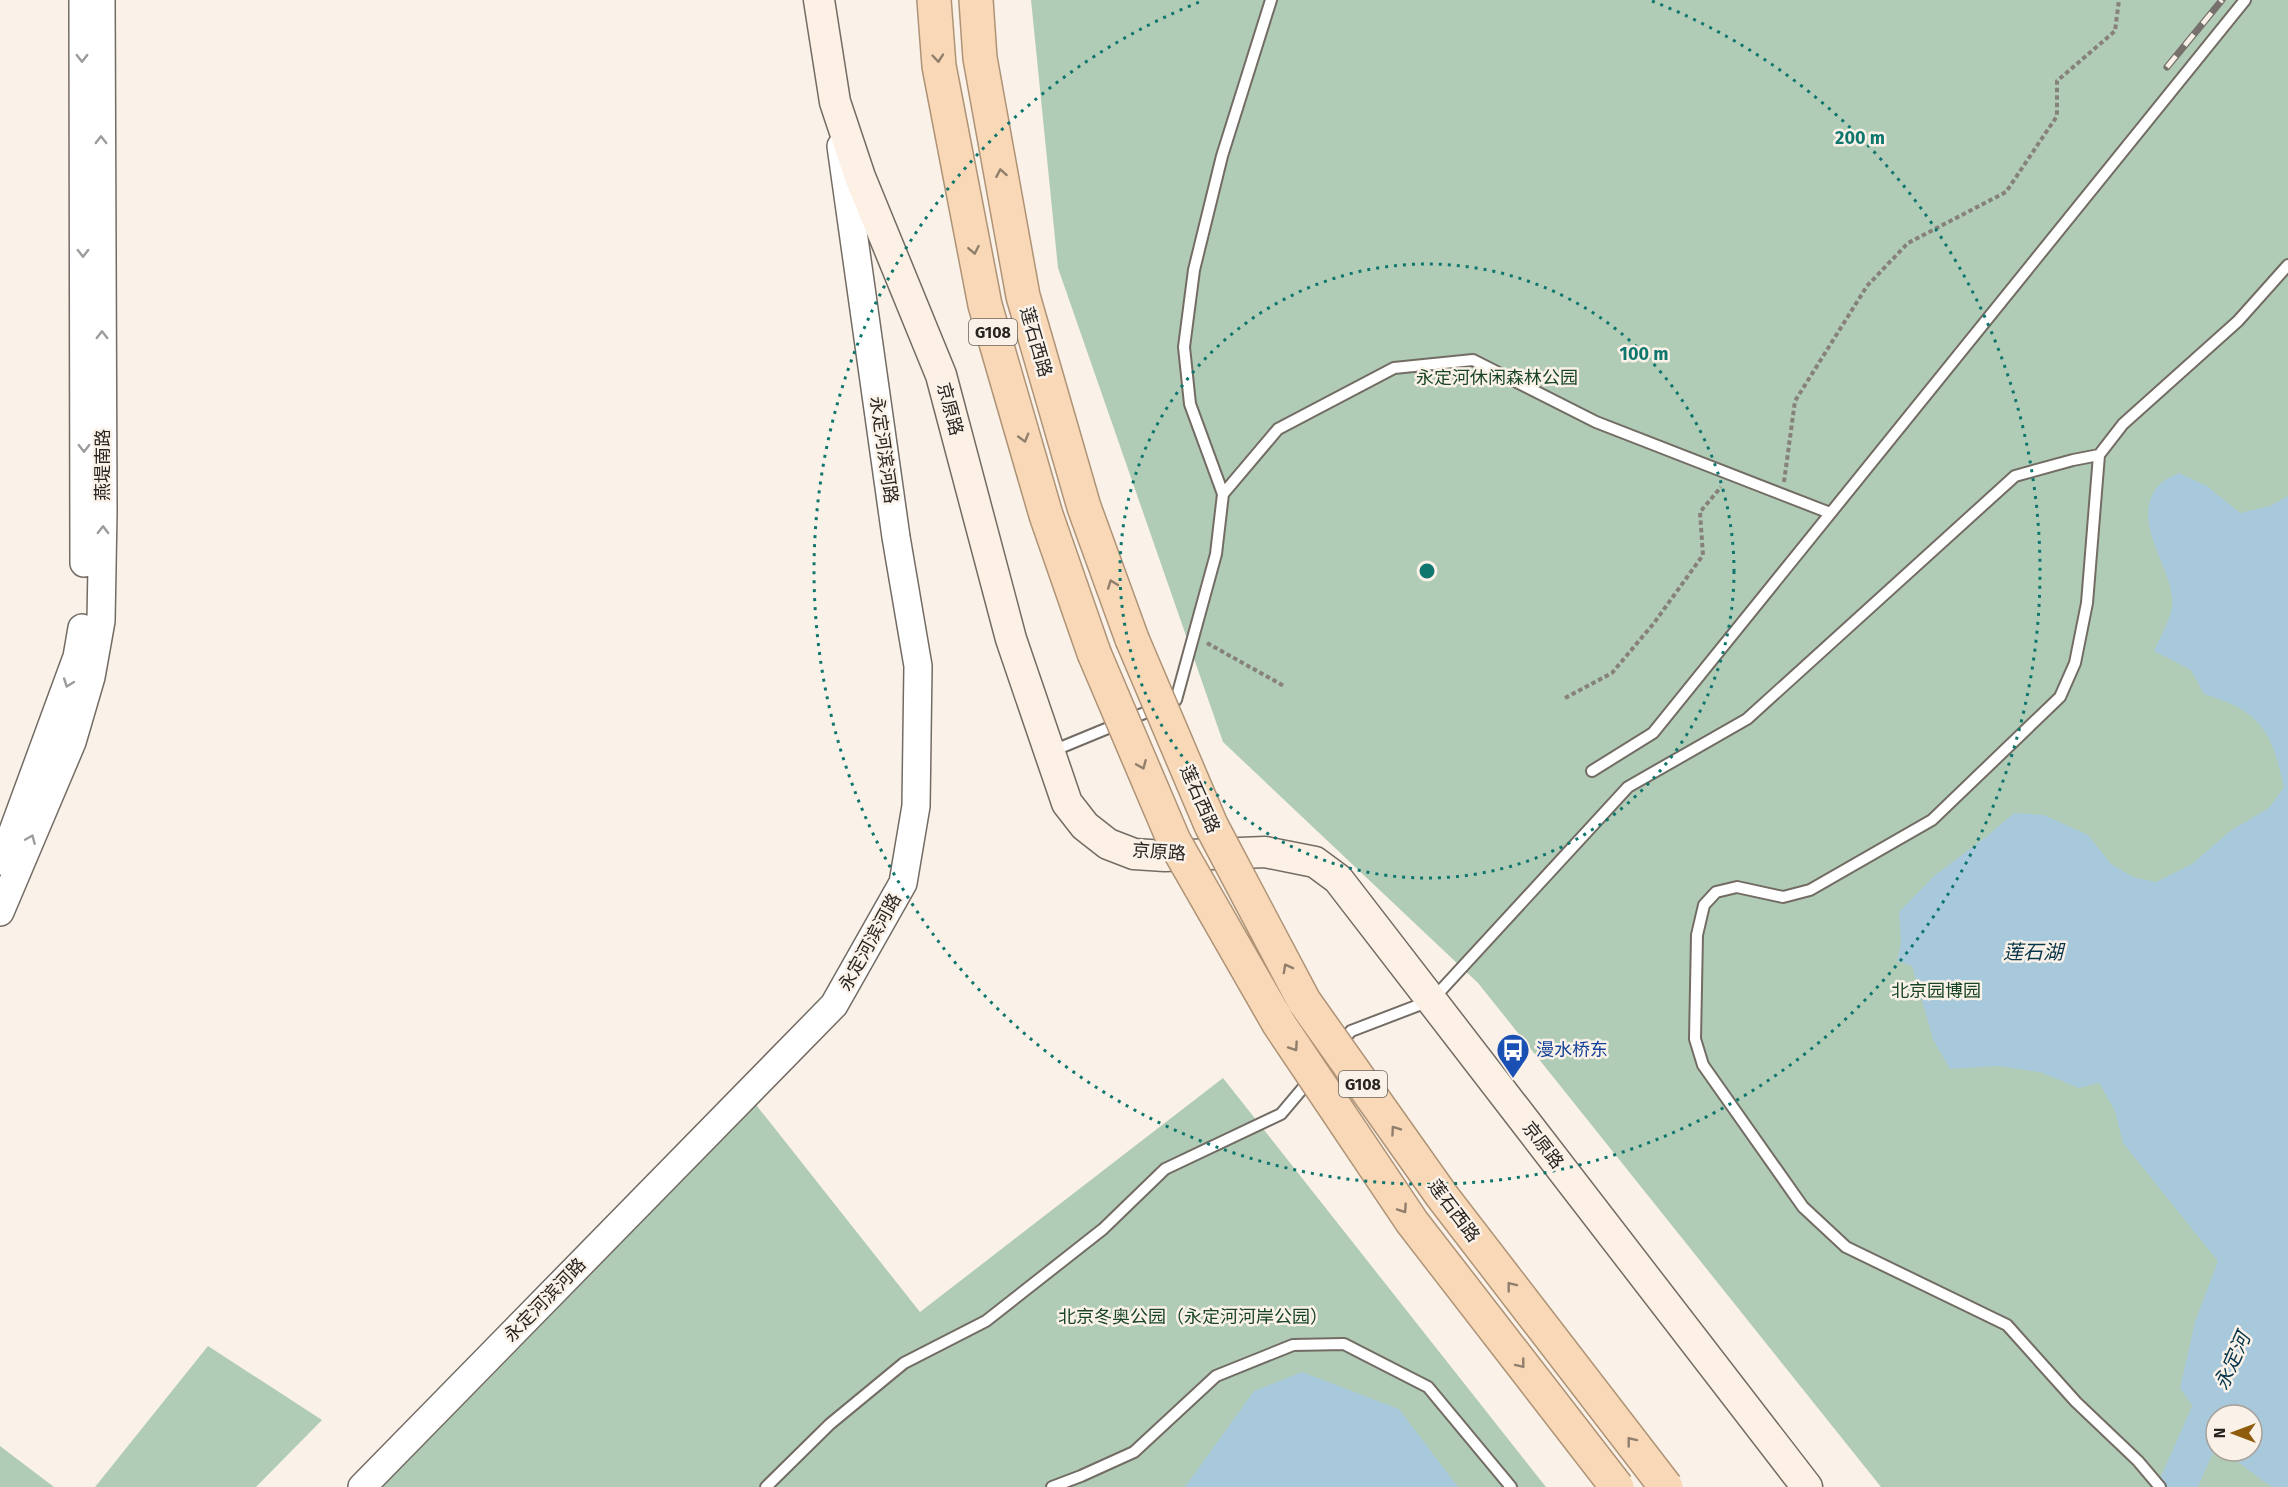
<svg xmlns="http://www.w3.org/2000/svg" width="2288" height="1487" font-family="'Fira Sans','Noto Sans SC',sans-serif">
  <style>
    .green { fill: #b1ccb6; fill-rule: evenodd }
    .water { fill: #a8c9dc }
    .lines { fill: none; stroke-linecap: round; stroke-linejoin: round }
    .river { stroke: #a8c9dc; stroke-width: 38 }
    .service-casing { stroke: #736c64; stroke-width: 14 }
    .tertiary-casing { stroke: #736c64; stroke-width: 30 }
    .secondary-casing { stroke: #736c64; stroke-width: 33 }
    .trunk-casing { stroke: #ae9376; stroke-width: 36 }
    .path { stroke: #87817c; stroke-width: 4; stroke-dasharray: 4.5 3; stroke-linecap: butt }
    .service { stroke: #fff; stroke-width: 10 }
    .tertiary { stroke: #fff; stroke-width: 27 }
    .secondary { stroke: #fcf1e4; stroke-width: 30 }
    .trunk { stroke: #f8d8b6; stroke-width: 33 }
    .rail-casing { stroke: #76716c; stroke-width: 7 }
    .rail { stroke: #faf2e9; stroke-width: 4.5; stroke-dasharray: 14; stroke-linecap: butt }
    .trunk-bridge-casing { stroke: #ae9376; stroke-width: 36; stroke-linecap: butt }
    .trunk-bridge { stroke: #f8d8b6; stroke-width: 33 }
    .oneway { stroke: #9e9c9b }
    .oneway2 { stroke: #907e6c }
    .ring { fill: none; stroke: #0f766e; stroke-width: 3; stroke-dasharray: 3 6 }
    .labels { text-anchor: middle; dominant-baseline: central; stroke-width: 5; stroke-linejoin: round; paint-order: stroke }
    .shield { fill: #faf2e9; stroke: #66625d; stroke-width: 1.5 }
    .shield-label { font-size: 16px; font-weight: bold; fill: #272421 }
    .street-label { font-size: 18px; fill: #272421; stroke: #faf2e9 }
    .park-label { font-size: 18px; fill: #184524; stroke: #faf2e9 }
    .transit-label { font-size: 18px; fill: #164399; stroke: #faf2e9; text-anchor: start }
    .water-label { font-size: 20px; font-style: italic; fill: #063449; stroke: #faf2e9 }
    .centre { fill: #0f766e; stroke: #faf2e9; stroke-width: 3 }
    .ring-label { font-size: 18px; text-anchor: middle; font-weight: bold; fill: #0f766e; stroke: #faf2e9; stroke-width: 5; stroke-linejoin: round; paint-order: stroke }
  </style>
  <rect width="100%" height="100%" fill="#faf2e9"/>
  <!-- green -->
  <path class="green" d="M1031 0H2288V1487H1881L1478 983 1223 742 1058 268ZM2216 1415H2252V1451H2216Z
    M1223 1078 1546 1487H381L753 1101 920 1312Z
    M208 1346 322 1420 256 1487H95Z
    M0 1446 54 1487H0Z"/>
  <!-- water -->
  <path class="water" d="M2179 473 2207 486 2240 513 2270 506 2288 496V1487H2273L2267 1484 2224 1451H2252V1415H2216V1440L2180 1388 2195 1322 2218 1261 2123 1143 2115 1111 2099 1083 2079 1088 2040 1072 1997 1066 1950 1069 1933 1039 1912 966 1897 961 1901 943 1899 912 1934 876 1986 837 2014 813 2044 815 2088 835 2111 864 2133 877 2156 882 2192 864 2230 831 2269 808 2284 787C2271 730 2262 712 2204 694L2191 670 2154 651C2159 640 2170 620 2172 608 2176 568 2127 523 2159 485 2164 480 2173 476 2179 473Z
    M1302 1372 1399 1409 1458 1487H1185L1254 1391Z"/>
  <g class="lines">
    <!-- river -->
    <path class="river" d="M2177 1487 2225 1379"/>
    <defs>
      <path id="service" d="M1223 494 1278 429 1394 368 1473 360 1596 422 1830 513
        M1050 752 1176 700 1216 554 1223 494 1190 404 1184 347 1194 270 1222 156 1271 0
        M1592 771 1653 733 2245 0
        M766 1487 830 1424 904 1363 986 1321 1103 1229 1165 1169 1281 1114 1351 1031 1432 1000 1628 787 1747 719 2015 476 2073 460 2099 455
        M1052 1487 1081 1476 1134 1452 1216 1376 1293 1345 1344 1344 1428 1387 1511 1487
        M2160 1487 2138 1461 2076 1402 2007 1325 1846 1247 1803 1207 1703 1065 1695 1039 1697 935 1704 905 1716 892 1737 887 1783 897 1810 890 1932 820 2060 697 2075 663 2087 603 2099 455 2123 424 2238 321 2288 265"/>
      <path id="tertiary" d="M83 0 84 563
        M2 861 77 657 82 628
        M0 912 72 742 91 677 101 621 103 512 101 0
        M362 1487 834 1005 903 883 916 806 918 666 896 537 841 146"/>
      <path id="secondary" d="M819 0 835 102 860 177 941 375 1011 639 1067 803 1085 826 1108 844 1134 854 1165 856 1265 852 1315 862 1338 879 1807 1487"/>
      <path id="trunk" d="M934 0 939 66 985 305 1046 515 1094 653
        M976 0 980 58 1023 296 1084 507 1132 639"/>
    </defs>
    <!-- service casing -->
    <use href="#service" class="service-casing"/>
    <!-- tertiary casing -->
    <use href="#tertiary" class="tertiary-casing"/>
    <!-- secondary casing -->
    <use href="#secondary" class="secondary-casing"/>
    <!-- trunk casing -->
    <use href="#trunk" class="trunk-casing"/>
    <!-- path -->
    <path class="path" d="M1784 482 1795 401 1867 286 1908 243 2006 192 2057 116V81L2115 31 2119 0
      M1207 643 1284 686
      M1565 698 1612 673 1654 623 1703 555 1700 512 1721 487"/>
    <!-- service -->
    <use href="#service" class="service"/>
    <!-- tertiary -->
    <use href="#tertiary" class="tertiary"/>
    <!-- secondary -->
    <use href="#secondary" class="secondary"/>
    <!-- trunk -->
    <use href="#trunk" class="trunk"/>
    <defs>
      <path id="rail" d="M2167 67 2222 0"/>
    </defs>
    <!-- rail casing -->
    <use href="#rail" class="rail-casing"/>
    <!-- rail -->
    <use href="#rail" class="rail"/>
    <defs>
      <path id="trunk-bridge" d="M1132 639 1211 825 1304 1001 1442 1196 1666 1487
        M1094 653 1174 841 1279 1024 1412 1222 1617 1487"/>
    </defs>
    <!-- trunk-bridge casing -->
    <use href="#trunk-bridge" class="trunk-bridge-casing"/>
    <!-- trunk-bridge -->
    <use href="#trunk-bridge" class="trunk-bridge"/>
  </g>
  <!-- one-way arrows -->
  <defs><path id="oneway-chevron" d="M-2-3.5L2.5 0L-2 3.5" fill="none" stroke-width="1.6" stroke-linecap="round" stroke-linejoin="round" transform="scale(1.5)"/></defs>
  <g class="oneway">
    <use href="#oneway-chevron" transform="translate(82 58) rotate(90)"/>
    <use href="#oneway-chevron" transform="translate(101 140) rotate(-90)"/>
    <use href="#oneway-chevron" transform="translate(83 253) rotate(90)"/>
    <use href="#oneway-chevron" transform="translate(102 335) rotate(-90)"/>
    <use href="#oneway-chevron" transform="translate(84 448) rotate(90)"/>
    <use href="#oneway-chevron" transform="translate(103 530) rotate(-89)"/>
    <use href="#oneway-chevron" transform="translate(68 683) rotate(110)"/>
    <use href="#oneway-chevron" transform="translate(31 839) rotate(-67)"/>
  </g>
  <g class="oneway2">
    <use href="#oneway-chevron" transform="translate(938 58) rotate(85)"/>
    <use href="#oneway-chevron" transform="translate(1001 173) rotate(-100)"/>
    <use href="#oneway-chevron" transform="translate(974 250) rotate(79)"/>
    <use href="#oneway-chevron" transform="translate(1024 438) rotate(74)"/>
    <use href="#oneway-chevron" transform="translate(1112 584) rotate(-110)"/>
    <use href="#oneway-chevron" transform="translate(1142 765) rotate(67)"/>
    <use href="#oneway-chevron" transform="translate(1287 968) rotate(-118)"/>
    <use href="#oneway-chevron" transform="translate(1294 1047) rotate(56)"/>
    <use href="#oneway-chevron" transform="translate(1395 1130) rotate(-125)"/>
    <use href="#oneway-chevron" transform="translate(1403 1209) rotate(56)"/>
    <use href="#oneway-chevron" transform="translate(1511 1286) rotate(-128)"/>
    <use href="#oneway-chevron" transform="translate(1521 1364) rotate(52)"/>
    <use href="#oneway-chevron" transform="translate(1631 1441) rotate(-128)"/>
  </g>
  <!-- distance rings -->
  <g class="ring">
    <circle cx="1427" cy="571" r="307"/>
    <path d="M1652 1A613 613 0 1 1 1202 1"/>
  </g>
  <!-- icons -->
  <defs>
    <symbol id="bus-pin" viewBox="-11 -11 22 30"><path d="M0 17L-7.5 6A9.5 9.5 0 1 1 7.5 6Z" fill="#1a4fb4" stroke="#faf2e9"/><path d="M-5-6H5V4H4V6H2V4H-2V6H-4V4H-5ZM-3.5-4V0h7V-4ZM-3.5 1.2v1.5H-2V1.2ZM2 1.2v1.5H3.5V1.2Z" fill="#fff"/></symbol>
  </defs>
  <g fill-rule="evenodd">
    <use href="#bus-pin" x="1494" y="1031" width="38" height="52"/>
  </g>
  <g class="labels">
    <!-- shield labels -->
    <g class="shield">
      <rect x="969" y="319" width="48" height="26" rx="4.5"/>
      <rect x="1339" y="1071" width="48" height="26" rx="4.5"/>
    </g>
    <g class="shield-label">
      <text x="993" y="332">G108</text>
      <text x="1363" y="1084">G108</text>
    </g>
    <!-- street labels -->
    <g class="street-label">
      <text transform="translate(1036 342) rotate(74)">莲石西路</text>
      <text transform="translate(950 409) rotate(75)">京原路</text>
      <text transform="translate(884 450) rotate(82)">永定河滨河路</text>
      <text transform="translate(103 465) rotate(-90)">燕堤南路</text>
      <text transform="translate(1200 799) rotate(66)">莲石西路</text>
      <text transform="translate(1159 852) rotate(4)">京原路</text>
      <text transform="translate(870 942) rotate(-61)">永定河滨河路</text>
      <text transform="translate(1543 1145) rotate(52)">京原路</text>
      <text transform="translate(1454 1211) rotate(53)">莲石西路</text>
      <text transform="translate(545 1300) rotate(-46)">永定河滨河路</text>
    </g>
    <!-- park labels -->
    <g class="park-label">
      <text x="1497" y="378">永定河休闲森林公园</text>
      <text x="1936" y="991">北京园博园</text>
      <text x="1193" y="1317">北京冬奥公园（永定河河岸公园）</text>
    </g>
    <!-- transit labels -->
    <g class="transit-label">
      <text x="1536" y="1050">漫水桥东</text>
    </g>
    <!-- water labels -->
    <g class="water-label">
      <text x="2033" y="952">莲石湖</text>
      <text transform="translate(2232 1361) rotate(-66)">永定河</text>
    </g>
  </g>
  <circle cx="1427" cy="571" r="9" class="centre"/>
  <g class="ring-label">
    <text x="1860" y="144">200 m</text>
    <text x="1644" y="360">100 m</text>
  </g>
  <!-- north arrow -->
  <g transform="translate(2234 1433) rotate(270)"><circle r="28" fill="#faf2e9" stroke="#a6a099" stroke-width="1.5"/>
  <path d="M0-4.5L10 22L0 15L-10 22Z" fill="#8f5c0b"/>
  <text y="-9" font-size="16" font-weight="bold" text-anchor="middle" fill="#272421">N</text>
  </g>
</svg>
